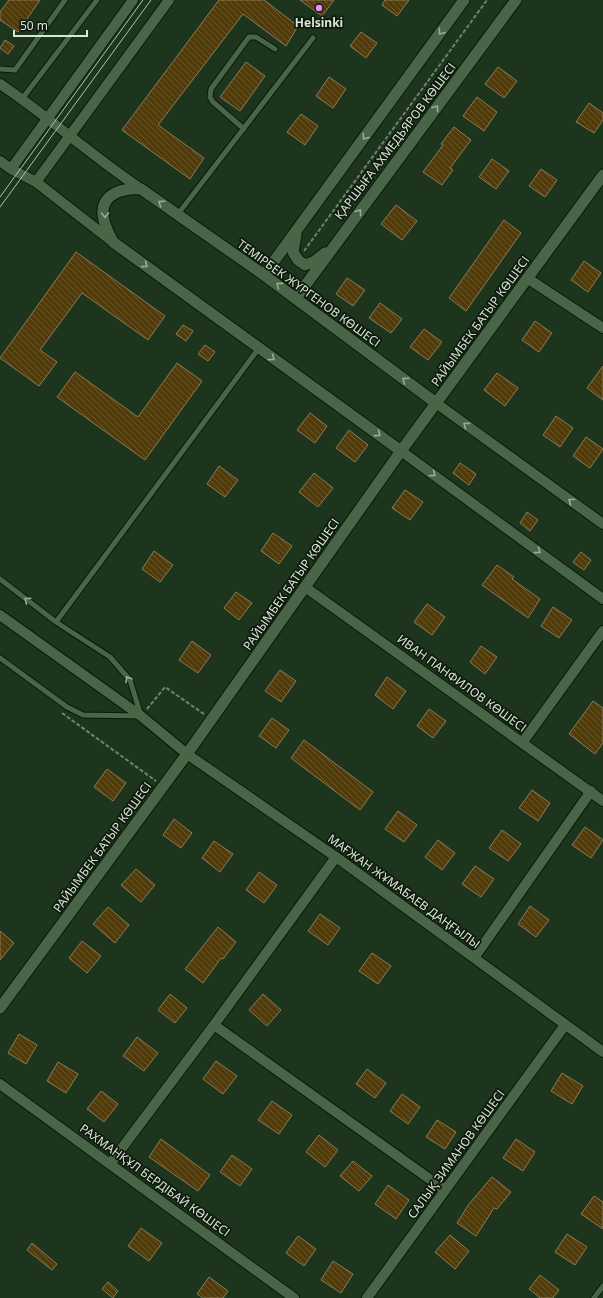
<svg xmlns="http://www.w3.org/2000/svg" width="603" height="1298" font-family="'Noto Sans',sans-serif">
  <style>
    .building { fill: url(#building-back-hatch); stroke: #8c7a58 }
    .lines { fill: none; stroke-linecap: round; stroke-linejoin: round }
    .service-casing { stroke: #051c05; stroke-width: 7 }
    .minor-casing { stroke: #051c05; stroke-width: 12 }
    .tertiary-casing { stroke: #051c05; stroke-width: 13 }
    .path { stroke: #6f826d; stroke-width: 2; stroke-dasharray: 4 2; stroke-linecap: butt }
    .service { stroke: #4a6448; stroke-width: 5 }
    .minor { stroke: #4a6448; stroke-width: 10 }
    .tertiary { stroke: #4a6448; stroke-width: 11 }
    .tram { stroke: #b1c1af; stroke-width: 1 }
    .oneway { stroke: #98ac96 }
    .poi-dot { fill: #ee8cf8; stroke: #0f1a0e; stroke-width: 1.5 }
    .labels { text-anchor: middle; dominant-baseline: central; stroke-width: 3.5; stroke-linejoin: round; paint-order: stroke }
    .poi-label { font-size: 12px; font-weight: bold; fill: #d8e6d6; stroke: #0f1a0e }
    .street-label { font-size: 12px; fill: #d8e6d6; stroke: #0f1a0e }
  </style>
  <defs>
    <pattern id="building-back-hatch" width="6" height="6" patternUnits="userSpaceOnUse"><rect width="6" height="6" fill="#513b08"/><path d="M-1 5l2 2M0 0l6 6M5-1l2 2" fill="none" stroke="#69572b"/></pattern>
  </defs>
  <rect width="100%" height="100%" fill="#1d351c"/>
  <!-- building -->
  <path class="building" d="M9 0H40L18 32 0 20V12Z
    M219 0H264L298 26 286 46 243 14 158 125 204 158 190 179 122 130Z
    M300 0H334L322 16Z
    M385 0H409L397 16 382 5Z
    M361 32 377 43 366 58 350 46Z
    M5 40 14 46 8 54 0 48Z
    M246 62 265 76 240 111 220 97Z
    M498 67 517 81 504 98 485 84Z
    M329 77 346 89 333 108 316 96Z
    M477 97 497 112 484 131 463 116Z
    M589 103 603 113V120L594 133 576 122Z
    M301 114 318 126 305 145 287 132Z
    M454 127 471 140 450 168 453 170 442 185 423 172 443 145 441 144Z
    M492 159 509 171 496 189 479 177Z
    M541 169 557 180 545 197 529 186Z
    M396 205 417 221 402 240 381 224Z
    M504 220 521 233 466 311 449 298Z
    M76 252 165 316 148 340 82 293 40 350 57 362 39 386 0 358Z
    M584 261 601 273 588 292 571 280Z
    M347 278 365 290 353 306 336 294Z
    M380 303 402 319 391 333 369 318Z
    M535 321 552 333 539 352 522 340Z
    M183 325 193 331 186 341 176 334Z
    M424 329 442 342 428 360 410 347Z
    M205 345 215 352 208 361 198 354Z
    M177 363 202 381 145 460 57 397 75 372 138 417Z
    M603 366V400L587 388Z
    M497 373 518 388 505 406 484 390Z
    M310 413 327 426 315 443 297 430Z
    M556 416 573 428 560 447 543 435Z
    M349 430 368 445 355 462 336 448Z
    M586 437 603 449 590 468 573 456Z
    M460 463 476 474 469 485 453 473Z
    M219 466 238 480 225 497 207 484Z
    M314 473 333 488 318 507 299 492Z
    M405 490 423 502 410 520 392 508Z
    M527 512 538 520 530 531 520 523Z
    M273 533 292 546 279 564 261 551Z
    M154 551 173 565 160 582 142 569Z
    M581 552 591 560 584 570 573 562Z
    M497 565 514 577 512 579 540 599 528 618 482 585Z
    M236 592 252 603 239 620 224 608Z
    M427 604 445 617 432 635 414 622Z
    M553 607 572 620 559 638 541 626Z
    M192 641 211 655 198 673 179 660Z
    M481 646 497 657 485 674 470 662Z
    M280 670 296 681 281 702 265 691Z
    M387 677 406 691 393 709 375 695Z
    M593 701 603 708V743L595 754 569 734Z
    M429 709 446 721 433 738 417 726Z
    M272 718 289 730 276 748 259 736Z
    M304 740 373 792 360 810 291 758Z
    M107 769 126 783 113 801 94 787Z
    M532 790 550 803 538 821 519 808Z
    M398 811 417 825 404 842 385 829Z
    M174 819 192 833 181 848 163 835Z
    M585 827 603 840 591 858 572 845Z
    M502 830 521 844 508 861 489 848Z
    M438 840 455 853 442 870 425 857Z
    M214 841 233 854 220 872 202 858Z
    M475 866 494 879 481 897 462 884Z
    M136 869 155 885 141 902 121 885Z
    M259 872 277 885 264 903 246 890Z
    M530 906 549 920 536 937 518 924Z
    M108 907 129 925 115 943 93 924Z
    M320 914 340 928 328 945 308 931Z
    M218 927 236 942 223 959 221 958 203 983 185 969Z
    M0 931 14 943 0 960Z
    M82 941 101 956 87 973 69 958Z
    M372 953 391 966 378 984 359 971Z
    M170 994 187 1008 175 1023 158 1010Z
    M263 994 281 1010 267 1026 249 1010Z
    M19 1034 37 1045 26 1064 8 1053Z
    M137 1037 158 1053 144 1071 123 1056Z
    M216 1061 237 1076 223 1094 203 1079Z
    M58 1062 78 1074 66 1093 47 1081Z
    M367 1069 386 1083 375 1098 356 1084Z
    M562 1073 583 1086 572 1104 551 1091Z
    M101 1091 118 1104 104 1122 87 1109Z
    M402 1094 420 1107 408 1124 390 1111Z
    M272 1101 292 1115 279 1134 258 1120Z
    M437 1120 456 1132 445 1149 426 1137Z
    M319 1135 338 1150 325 1167 306 1152Z
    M161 1139 210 1175 198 1191 149 1157Z
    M516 1139 535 1152 523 1171 503 1158Z
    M232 1155 252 1169 240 1186 220 1172Z
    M353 1161 372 1176 359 1191 340 1176Z
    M492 1177 511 1192 497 1209 494 1208 476 1236 457 1223 469 1204Z
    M388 1185 409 1200 396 1219 375 1204Z
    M594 1196 603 1202V1229L581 1214Z
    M141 1228 162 1243 149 1261 128 1246Z
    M567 1234 587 1247 575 1265 555 1252Z
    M450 1235 469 1251 455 1269 435 1252Z
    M298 1236 316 1249 304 1266 286 1253Z
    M32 1243 57 1264 52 1270 27 1250Z
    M333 1261 353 1274 341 1293 321 1280Z
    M540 1275 559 1290 553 1298H540L529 1289Z
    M209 1277 228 1291 223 1298H203L197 1294Z
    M108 1282 118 1291 113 1298 102 1289Z"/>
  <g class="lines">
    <defs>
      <path id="service" d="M0 69 15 70 65 0
        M22 99 97 0
        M244 129 213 102 210 97 211 89 249 37H256L275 49
        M178 214 313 38
        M0 579 56 622 110 657 130 680 141 716 83 715 67 707 0 658
        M56 622 259 348
        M594 1298 603 1286"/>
      <path id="minor" d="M0 84C49 117 92 156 141 189
        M0 161 11 169 36 182 113 242
        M11 169 133 0
        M36 182 169 0
        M527 278 603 328
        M436 403 603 524
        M401 451 603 599
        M305 587 603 801
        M0 615 141 716 187 754 336 857 603 1052
        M522 743 603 631
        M474 958 591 791
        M214 1025 445 1190
        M0 1084 294 1298
        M110 1164 214 1025 336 857
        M367 1298 565 1025"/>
      <path id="tertiary" d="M296 235 293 252 298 260 305 265 315 261 325 253
        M264 275 464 0
        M296 298 516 0
        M401 451 113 242C109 234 104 225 103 215 101 193 124 188 141 189L264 275 436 403
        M0 1008 187 754 401 451 603 175"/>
    </defs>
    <!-- service casing -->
    <use href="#service" class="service-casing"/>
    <!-- minor casing -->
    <use href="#minor" class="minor-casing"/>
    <!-- tertiary casing -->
    <use href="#tertiary" class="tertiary-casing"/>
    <!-- path -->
    <path class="path" d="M304 251 487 0
      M147 709 165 687 204 714
      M62 713 156 781"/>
    <!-- service -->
    <use href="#service" class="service"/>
    <!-- minor -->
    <use href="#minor" class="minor"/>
    <!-- tertiary -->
    <use href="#tertiary" class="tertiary"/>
    <!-- tram -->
    <path class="tram" d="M0 197 143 0
      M0 207 151 0"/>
  </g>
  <!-- one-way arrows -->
  <defs><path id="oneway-chevron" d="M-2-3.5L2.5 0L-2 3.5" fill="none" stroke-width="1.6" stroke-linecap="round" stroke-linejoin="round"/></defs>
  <g class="oneway">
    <use href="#oneway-chevron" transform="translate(441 32) rotate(126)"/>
    <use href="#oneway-chevron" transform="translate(436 108) rotate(-53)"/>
    <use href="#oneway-chevron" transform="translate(365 137) rotate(126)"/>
    <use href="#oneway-chevron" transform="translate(161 203) rotate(-146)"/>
    <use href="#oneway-chevron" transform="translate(359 212) rotate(-53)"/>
    <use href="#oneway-chevron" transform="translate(105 215) rotate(89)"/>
    <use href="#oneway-chevron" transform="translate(145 265) rotate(36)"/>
    <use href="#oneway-chevron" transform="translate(279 285) rotate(-143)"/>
    <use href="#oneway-chevron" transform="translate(272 358) rotate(36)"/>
    <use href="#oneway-chevron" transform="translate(405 380) rotate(-143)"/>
    <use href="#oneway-chevron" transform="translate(466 425) rotate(-144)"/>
    <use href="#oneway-chevron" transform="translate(378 434) rotate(36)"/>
    <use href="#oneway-chevron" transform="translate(433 474) rotate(36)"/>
    <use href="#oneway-chevron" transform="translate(571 501) rotate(-144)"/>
    <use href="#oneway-chevron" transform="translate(538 551) rotate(36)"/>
    <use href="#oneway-chevron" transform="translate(27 600) rotate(-143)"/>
    <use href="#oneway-chevron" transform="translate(128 679) rotate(-122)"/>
  </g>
  <!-- markers -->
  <circle class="poi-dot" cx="319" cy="8" r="4"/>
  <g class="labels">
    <!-- poi labels -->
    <g class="poi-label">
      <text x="319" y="22">Helsinki</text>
    </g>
    <!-- street labels -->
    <g class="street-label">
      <text transform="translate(395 141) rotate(-53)">ҚАРШЫҒА АХМЕДЬЯРОВ КӨШЕСІ</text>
      <text transform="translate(309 293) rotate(36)">ТЕМІРБЕК ЖҮРГЕНОВ КӨШЕСІ</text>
      <text transform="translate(480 321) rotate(-54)">РАЙЫМБЕК БАТЫР КӨШЕСІ</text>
      <text transform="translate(291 584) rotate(-55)">РАЙЫМБЕК БАТЫР КӨШЕСІ</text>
      <text transform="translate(462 683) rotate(36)">ИВАН ПАНФИЛОВ КӨШЕСІ</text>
      <text transform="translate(102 847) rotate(-54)">РАЙЫМБЕК БАТЫР КӨШЕСІ</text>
      <text transform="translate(404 891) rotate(36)">МАҒЖАН ЖҰМАБАЕВ ДАҢҒЫЛЫ</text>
      <text transform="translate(456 1154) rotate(-54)">САЛЫҚ ЗИМАНОВ КӨШЕСІ</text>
      <text transform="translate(155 1180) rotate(36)">РАХМАНҚҰЛ БЕРДІБАЙ КӨШЕСІ</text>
    </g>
  </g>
  <!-- scale -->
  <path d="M14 30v6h73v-6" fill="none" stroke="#d8e6d6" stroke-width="2"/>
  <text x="20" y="30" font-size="12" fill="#d8e6d6" stroke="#0f1a0e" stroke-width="3" paint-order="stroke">50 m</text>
</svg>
